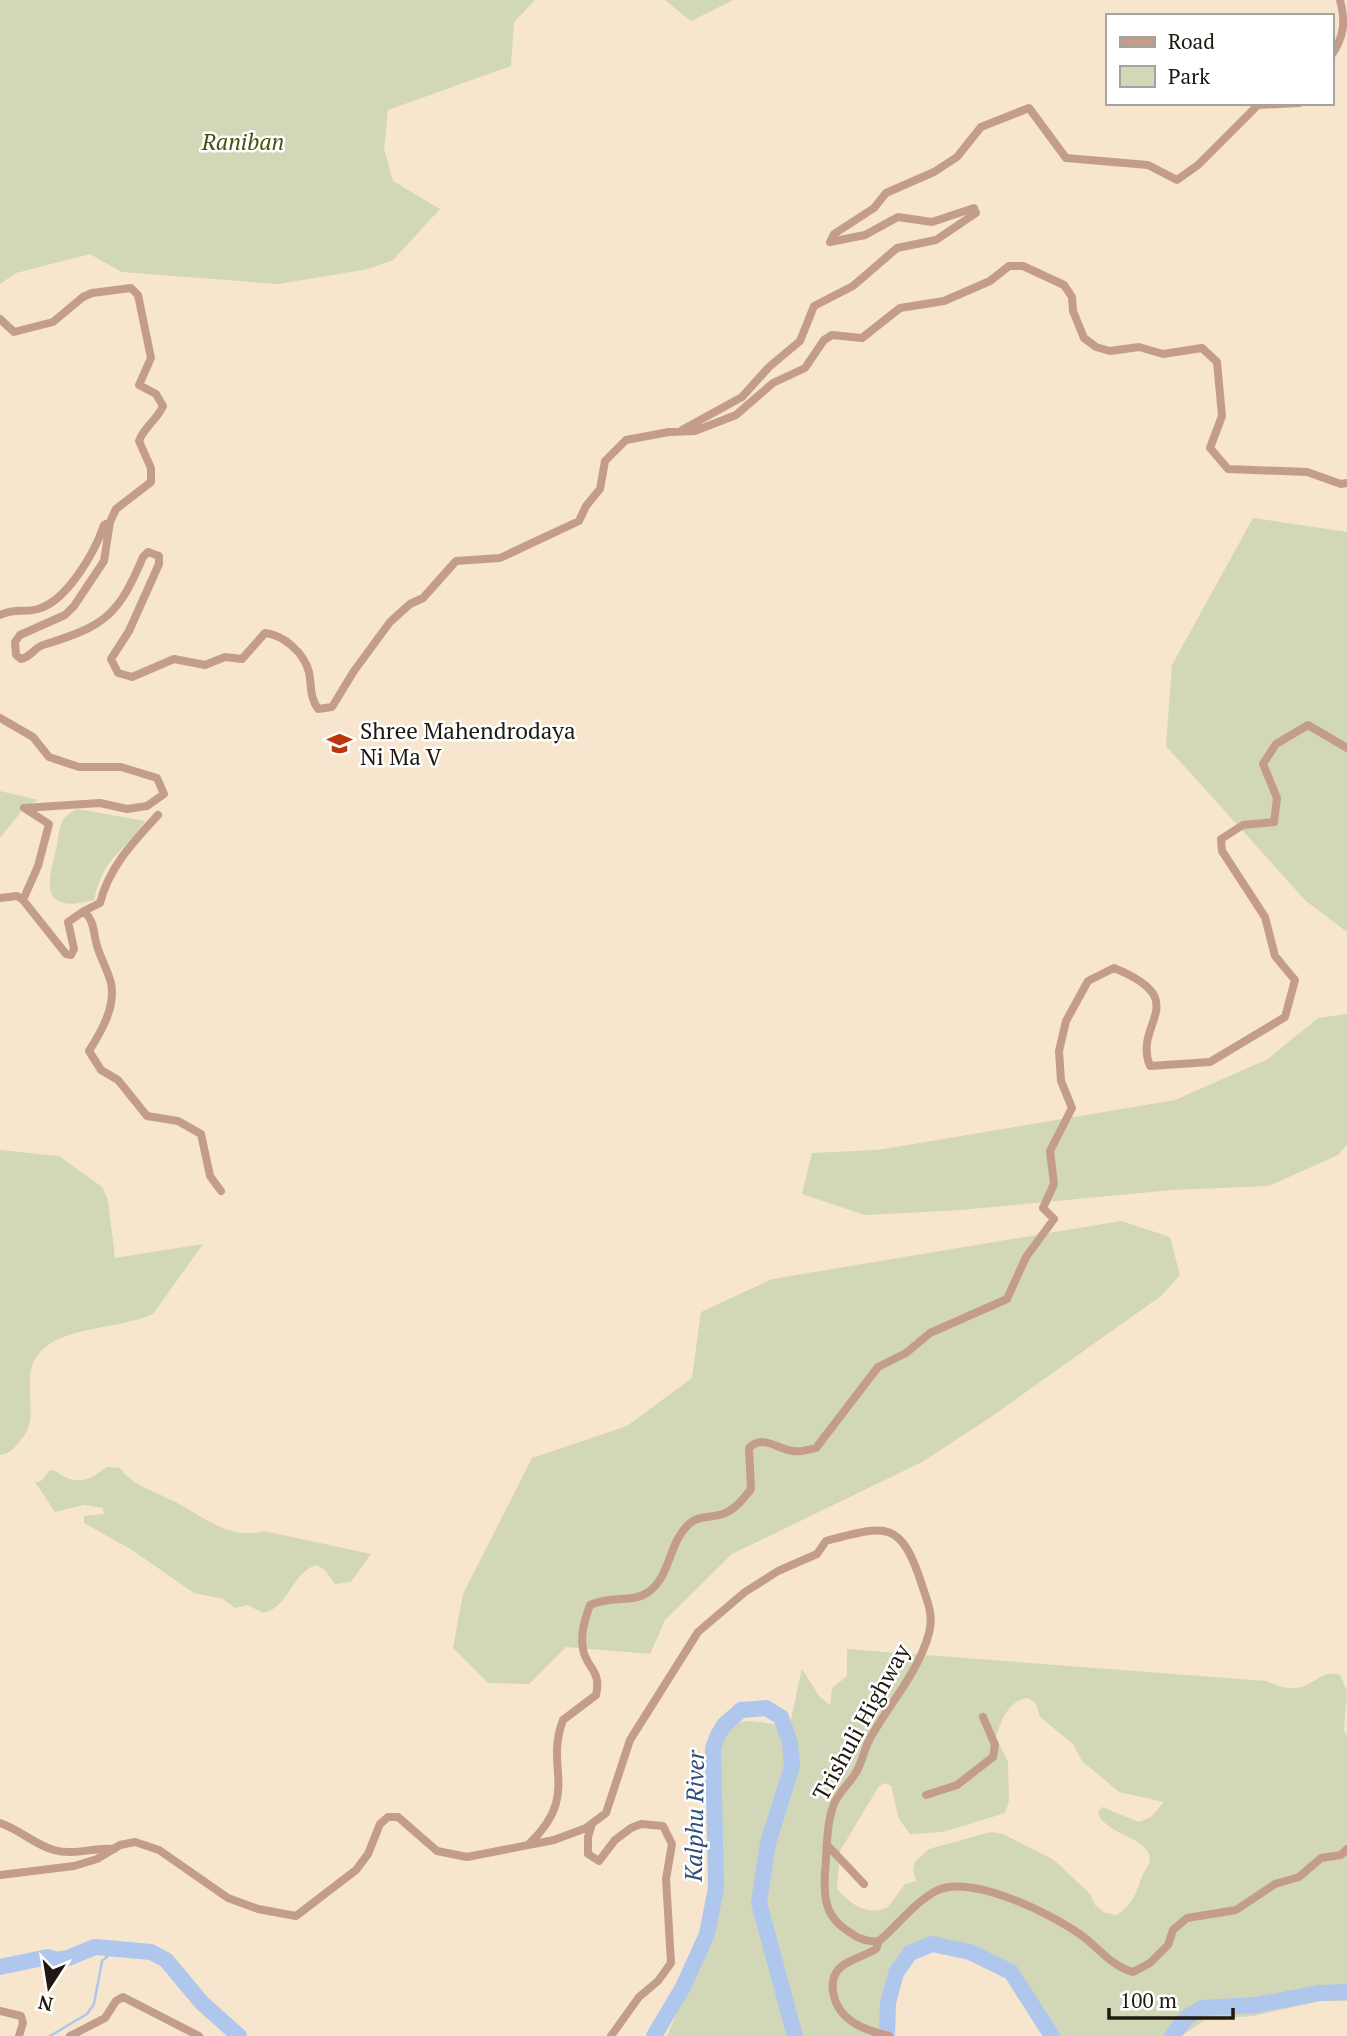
<svg xmlns="http://www.w3.org/2000/svg" width="1347" height="2036" font-family="'PT Serif',serif">
  <style>
    .green { fill: #d1d7b7; fill-rule: evenodd }
    .lines { fill: none; stroke-linecap: round; stroke-linejoin: round }
    .stream { stroke: #afc7ec; stroke-width: 2.5 }
    .river { stroke: #afc7ec; stroke-width: 16 }
    .minor { stroke: #c49d8a; stroke-width: 8 }
    .labels { text-anchor: middle; dominant-baseline: central; stroke-width: 5; stroke-linejoin: round; paint-order: stroke }
    .park-label { font-size: 23px; font-style: italic; fill: #48510c; stroke: #fff }
    .poi-label { font-size: 23px; fill: #1f1911; stroke: #fff; text-anchor: start }
    .street-label { font-size: 23px; fill: #1f1911; stroke: #fff }
    .water-label { font-size: 24px; font-style: italic; fill: #2e4c7c; stroke: #fff }
  </style>
  <rect width="100%" height="100%" fill="#f7e5cd"/>
  <!-- green -->
  <path class="green" d="M0 0H535L514 22 511 66 388 110 384 149 393 181 440 209 393 260 368 269 278 284 122 272 90 254 16 273 0 284Z
    M665 0H733L691 21Z
    M1253 518 1347 532V932L1306 901 1166 746 1172 665Z
    M0 791 38 800 24 808 0 838Z
    M77 809 145 821C122 855 104 855 94 900 48 912 44 894 55 854 61 834 55 819 77 809Z
    M1347 1014V1145L1338 1155 1269 1186 1172 1190 961 1210 865 1215 802 1194 812 1153 878 1150 1175 1100 1268 1059 1318 1018Z
    M0 1150 59 1156 102 1187 108 1200 115 1258 203 1244 153 1314C121 1329 63 1326 40 1352 17 1378 43 1414 21 1440 14 1448 11 1453 0 1455Z
    M1121 1221 1170 1237 1180 1275 1161 1296 988 1419 922 1462 732 1554 665 1620 650 1654 566 1647 529 1684 488 1683 453 1648 463 1594 532 1458 627 1426 692 1378 701 1312 772 1279Z
    M107 1467 120 1468C132 1485 151 1490 169 1499 200 1513 227 1541 264 1531L371 1554 351 1582 335 1584 325 1570 316 1565C291 1573 289 1608 263 1613L248 1605 235 1608 223 1599 194 1593 132 1550 84 1523V1516L104 1514 103 1508 84 1505 55 1512 35 1482 41 1481 50 1470C58 1471 58 1474 65 1477 81 1485 94 1477 107 1467Z
    M847 1649 1266 1681C1313 1703 1313 1667 1340 1675L1347 1691 1344 1731 1347 1735V2001H1321L1253 2016 1205 2020 1181 2036H1043C1033 1991 996 1963 953 1953 941 1950 927 1946 916 1954 896 1971 894 2012 892 2036H667L712 1930 723 1877 719 1835 721 1742C732 1714 753 1721 778 1725L787 1737 802 1669 819 1696 830 1705 832 1688 847 1676ZM1028 1698 1036 1704 1040 1717 1073 1744 1082 1761 1119 1792 1164 1802 1151 1817 1139 1822 1102 1807 1098 1812C1102 1834 1150 1837 1150 1859 1150 1865 1143 1872 1141 1879 1136 1895 1131 1905 1117 1915L1105 1913 1095 1905 1090 1894 1054 1860 1003 1834 991 1832 929 1849 915 1862 913 1869 916 1881 905 1884 888 1907C868 1917 850 1904 837 1889L840 1851 879 1786 885 1783 891 1786 899 1819 910 1834 943 1832 1005 1813 1009 1801 1008 1762 996 1737C1001 1720 1009 1700 1028 1698Z"/>
  <g class="lines">
    <!-- stream -->
    <path class="stream" d="M50 2036 87 2014 94 2004 102 1961 118 1947"/>
    <!-- river -->
    <path class="river" d="M0 1967 48 1957 56 1960 68 1958 95 1947 151 1952 166 1960 202 2003 239 2036
      M654 2036 683 1987 707 1934 716 1888 713 1748 718 1735 724 1725 741 1710 766 1708 781 1717 790 1743 792 1766 768 1843 759 1903 795 2036
      M887 2036 888 2003 896 1973 910 1953 932 1944 970 1952 1011 1972 1052 2036
      M1172 2036 1187 2017 1202 2008 1256 2005 1319 1993 1347 1992"/>
    <!-- minor -->
    <path class="minor" d="M1331 56C1344 37 1346 22 1340 0
      M0 319 14 332 53 322 83 297 92 293 131 288 138 295 151 358 139 385 156 394 163 406C157 420 144 427 139 441L151 468V482L116 509 110 522 104 561 74 606 65 615 20 635 15 642 16 655 21 659C31 657 34 648 43 645 105 626 118 616 143 557L148 552 159 556V564L129 631 111 659 118 673 132 677 174 659 205 665 225 657 242 659 265 633C284 635 304 653 309 672 312 686 309 696 318 709L332 707 354 671 390 622 410 604 423 598 456 561 500 558 579 521 586 506 600 489 605 461 626 440 669 432 695 431 736 415 773 383 805 368 824 340 832 335 862 338 900 308 944 301 990 281 1009 266H1023L1064 285 1072 297 1073 311 1084 338 1096 347 1110 351 1139 347 1163 354 1202 348 1217 362 1222 416 1210 448 1228 469 1307 472 1341 484 1347 483
      M682 430 742 397 769 367 800 341 814 306 853 286 897 248 936 240 976 213 974 208 932 222 898 217 865 235 830 242 834 234 874 208 886 193 934 172 957 157 981 127 1029 108 1066 158 1148 165 1177 180 1198 165 1258 105 1299 103
      M0 615C15 608 24 613 38 609 67 601 95 552 104 525L110 522
      M0 718 33 737 49 757 79 767H121L157 778 164 794 147 806 127 809 100 803 24 808 49 824 38 866 23 900
      M0 898 17 896 23 900 66 954 71 955 74 949 68 922 84 911C95 922 93 932 97 946 101 959 108 971 111 983 116 1007 101 1032 89 1051L101 1070 118 1080 147 1116 178 1121 201 1134 210 1176 221 1191
      M84 911 100 903C109 867 134 841 158 815
      M926 1795 957 1785 993 1757 995 1745 983 1717
      M0 1823C19 1829 35 1845 54 1850 74 1856 94 1847 114 1849
      M592 1824 588 1837V1854L599 1861 615 1840 631 1828 641 1824 663 1826 672 1844 666 1879 671 1963 658 1981 639 1997 611 2036
      M529 1844C581 1794 544 1769 563 1720L596 1695C602 1670 586 1668 583 1649 580 1634 585 1619 590 1605 612 1595 631 1603 647 1593 671 1577 668 1544 688 1525 698 1515 711 1518 723 1514 736 1509 743 1499 751 1489L749 1448C763 1434 777 1449 793 1451 800 1452 809 1450 816 1448L878 1367 906 1353 930 1333 1007 1299 1026 1257 1054 1219 1043 1208 1054 1184 1050 1151 1072 1108 1061 1081 1059 1051 1066 1021 1088 981 1114 968C1195 1001 1132 1023 1150 1066L1210 1062 1285 1017 1295 980 1275 956 1265 917 1222 851 1221 839 1243 825 1274 822 1277 798 1263 764 1276 744 1308 725 1347 748
      M828 1846 864 1884
      M0 1875 74 1866 97 1859 120 1845 135 1842 159 1850 228 1898 258 1909 296 1916 356 1870 368 1854 380 1824 388 1817H398L437 1851 467 1857 554 1840 586 1828 606 1813 630 1740 698 1632 745 1592 778 1571 817 1554 826 1541C884 1526 900 1518 921 1582 927 1601 934 1614 929 1633 919 1671 891 1702 872 1735 864 1747 863 1762 855 1774 849 1784 839 1792 834 1804 826 1824 827 1851 825 1872 824 1893 824 1912 841 1926 853 1935 863 1943 879 1941 897 1926 915 1902 936 1891 970 1873 1052 1914 1081 1935 1098 1947 1112 1967 1133 1972L1150 1963 1168 1945 1173 1930 1187 1918 1236 1910 1275 1884 1299 1877 1321 1858 1341 1855 1347 1849
      M879 1941 876 1949C865 1956 846 1960 838 1970 833 1976 832 1983 833 1991 837 2020 863 2030 889 2036
      M0 2011 21 2016 23 2023 19 2036
      M70 2036 105 2018 116 2001 123 1997 199 2036"/>
  </g>
  <!-- icons -->
  <defs>
    <symbol id="school-bare" viewBox="-9 -9 18 18"><path d="M0-5L7-2L0 1L-7-2ZM-4 1L0 2.5L4 1V4Q0 6-4 4Z" fill="#be340b" stroke="#fff" stroke-width="2.5" paint-order="stroke"/></symbol>
  </defs>
  <g fill-rule="evenodd">
    <use href="#school-bare" x="322" y="726" width="35" height="35"/>
  </g>
  <g class="labels">
    <!-- park labels -->
    <g class="park-label">
      <text x="243" y="141">Raniban</text>
    </g>
    <!-- poi labels -->
    <g class="poi-label">
      <text x="360" y="730">Shree Mahendrodaya<tspan x="360" dy="26">Ni Ma V</tspan></text>
    </g>
    <!-- street labels -->
    <g class="street-label">
      <text transform="translate(861 1722) rotate(-61)">Trishuli Highway</text>
    </g>
    <!-- water labels -->
    <g class="water-label">
      <text transform="translate(694 1816) rotate(-89)">Kalphu River</text>
    </g>
  </g>
  <!-- legend -->
  <rect x="1106" y="14" width="228" height="91" fill="#ffffff" stroke="#a5a3a0" stroke-width="2"/>
  <rect x="1120" y="37" width="35" height="10" fill="#c49d8a" stroke="#a5a3a0" stroke-width="2"/>
  <text x="1168" y="49" font-size="21" fill="#1f1911">Road</text>
  <rect x="1120" y="66" width="35" height="21" fill="#d1d7b7" stroke="#a5a3a0" stroke-width="2"/>
  <text x="1168" y="84" font-size="21" fill="#1f1911">Park</text>
  <!-- north arrow -->
  <g transform="translate(49 1987) rotate(192)" stroke="#ffffff" stroke-width="5" paint-order="stroke">
  <path d="M0-5L12 26L0 18L-12 26Z" fill="#1f1911"/>
  <text y="-10" font-size="19" font-weight="bold" text-anchor="middle" fill="#1f1911">N</text>
  </g>
  <!-- scale -->
  <path d="M1109 2008v10h124v-10" fill="none" stroke="#1f1911" stroke-width="3.5"/>
  <text x="1120" y="2008" font-size="21" fill="#1f1911" stroke="#ffffff" stroke-width="5" paint-order="stroke">100 m</text>
</svg>
